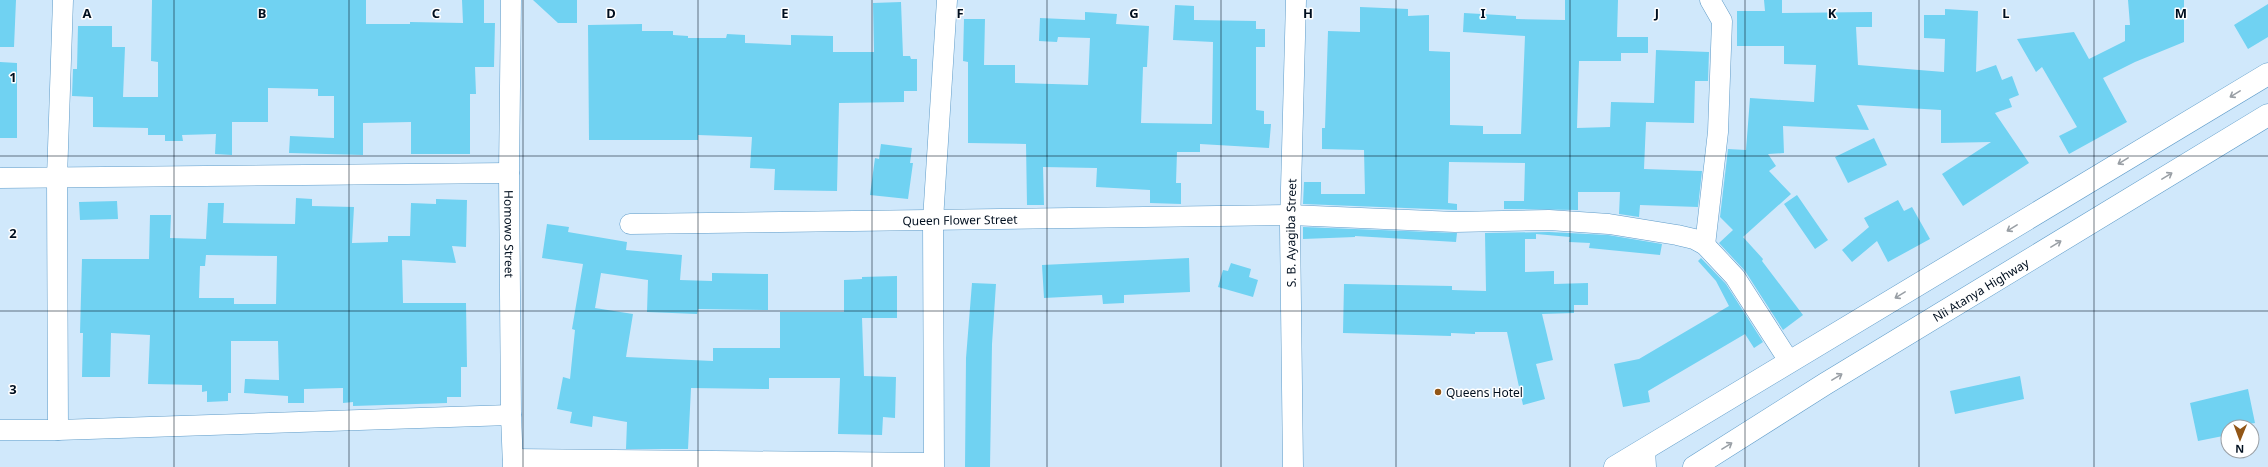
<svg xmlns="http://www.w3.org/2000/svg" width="2268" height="467" font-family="'Noto Sans',sans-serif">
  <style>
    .building { fill: #70d2f2; fill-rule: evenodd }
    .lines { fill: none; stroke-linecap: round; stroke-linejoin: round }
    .minor-casing { stroke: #5f9cc9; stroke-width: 21 }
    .major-casing { stroke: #5f9cc9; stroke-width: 23 }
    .minor { stroke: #fff; stroke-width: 20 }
    .major { stroke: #fff; stroke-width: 22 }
    .oneway { stroke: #999fa5 }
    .grid { fill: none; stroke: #000f1f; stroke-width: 1; stroke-opacity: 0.55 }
    .poi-dot { fill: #925616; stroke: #fff; stroke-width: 1.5 }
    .labels { text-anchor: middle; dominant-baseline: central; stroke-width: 3; stroke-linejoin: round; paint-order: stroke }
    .street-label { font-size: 12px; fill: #000f1f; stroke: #fff }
    .poi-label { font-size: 12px; fill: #000f1f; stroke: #fff; text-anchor: start }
    .grid-label { font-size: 13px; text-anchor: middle; font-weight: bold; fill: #000f1f; stroke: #fff; stroke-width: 3; stroke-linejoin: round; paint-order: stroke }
  </style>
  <rect width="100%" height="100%" fill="#d0e8fb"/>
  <!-- building -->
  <path class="building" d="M0 0H16L14 47H0Z
    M152 0H366V24H410V22L463 23 462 0H484V23H495L494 67H475L476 94H470V154H411V122L363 123V155L289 153 290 136 334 138V96H318V89L268 88V122H232V155L215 154 216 134 182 135 183 141H165V135H148V128L93 127V97L72 96 73 69H77L78 26H112V47H125L123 97H158V62L151 61Z
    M533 0H577V23H558Z
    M1565 0H1618L1617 37H1648V53H1621V61H1579L1577 128 1610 127 1611 102 1654 103 1656 50 1709 52 1708 81H1695L1694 123 1646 122 1644 169 1702 171 1698 207 1640 205 1639 217 1619 214 1620 192H1578V210L1504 209V201H1524L1525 163 1449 162 1448 203 1457 204V210L1303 204 1304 182H1321V194H1365L1364 150 1322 149V128H1325L1328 31 1360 32V7L1408 9V16L1429 15V51L1450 52V125L1483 126V134H1521L1525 36 1463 32 1464 13 1516 16V19L1565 20Z
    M1764 0H1782V13L1872 12V27H1856L1858 65 1944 72 1945 39 1924 38V15H1945V9L1978 11 1976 72 1996 65 2002 80 2012 76 2019 95 2009 99 2012 107 1995 113 2029 163 1963 206 1942 174 1991 142 1941 143V110L1857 105 1869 130 1783 126 1784 153 1768 154 1776 166 1769 171 1791 194 1743 237 1763 259 1762 261 1803 315 1783 330 1745 271 1719 243 1733 230 1720 217 1728 149 1746 150 1750 98 1814 102 1816 65 1784 64V46H1737V11H1765Z
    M2128 0H2184V42L2135 62 2103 78 2127 122 2069 154 2059 136 2077 127 2042 67 2036 72 2017 39 2074 32 2089 59 2125 41V25H2130Z
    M901 2 903 56H910L911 59H917V91H904V102L839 103 837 191 774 190 775 169 750 168 752 137 698 135V140H589L588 25 642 24V31H673V35L688 36V38H726L727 34 745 35V43L791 45V35L833 36V52H874L873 3Z
    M2268 4V37L2248 49 2234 25Z
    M1175 5 1194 6V20L1256 21V29H1265V47H1256V110L1264 111V124H1271L1269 148 1200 144V152H1177L1176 183H1181V204L1150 203V190L1096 187 1097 168 1043 167 1044 205H1027L1026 144 968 143V62L963 61 964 19H985L984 65H1015V83L1088 85 1090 38 1058 37 1057 42 1039 41 1040 18 1085 20V12L1117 14 1116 24 1149 26 1147 67H1143L1141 123 1212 124 1213 42 1173 40Z
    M0 62 17 63V138H0Z
    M1874 138 1887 165 1848 183 1835 157Z
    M881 144 912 148 910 163H913L908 199 870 195 875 158 879 159Z
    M1797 195 1828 240 1815 249 1784 204Z
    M296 198 312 199V206L354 207 352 243 388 242V236H410L411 203 436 204V199L467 200 466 247 452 246 456 263 402 260 403 303H466L467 367H461V397H447V403L353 406V402L343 403V388L304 389V403H288V396L244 393 245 379 279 380 278 341H231V393H228V401L207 402V391L202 392V385L148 384 150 335 111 333 110 377H82L83 333H80L82 259H149L150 215H171L170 238 206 239 208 203H224L223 223 295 224ZM206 255 277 256 276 304H234V298H199L200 266H205Z
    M1898 200 1904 211 1912 207 1930 239 1888 262 1877 241 1852 262 1842 250 1869 227 1864 218Z
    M117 201 118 219 80 220 79 202Z
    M547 224 569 227 568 232 627 242 626 250 682 255 680 280 712 281V273L768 274V310L698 309 697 314 647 312 648 280 601 273 595 308 633 314 626 357 713 361V348H780V312H844V280L862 279V277L897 276V318H862L864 376 896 377 895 418 883 417 882 435 838 434 840 378H769V389L691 388 688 449H626L627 422 593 416 592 427 570 423 572 412 557 409 563 377 570 379 575 330 572 329 583 264 542 258Z
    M1303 227 1457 233 1456 242 1355 236V237L1303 239Z
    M1549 232 1608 235 1662 244 1660 255 1589 248 1590 243 1569 242 1570 237 1536 234V239H1525V272L1554 271V284L1588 283V305H1574V313L1542 314 1553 360 1536 364 1545 399 1523 405 1507 332H1475V334L1451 333V336L1343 333 1344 284 1452 286V290L1486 291 1485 233Z
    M1189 258 1190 292 1124 295V303L1103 304 1102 295 1044 298 1042 265Z
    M1701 258 1726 284 1763 342 1754 348 1745 334 1648 391 1650 402 1623 407 1614 364 1639 359 1729 306 1716 281 1698 261Z
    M1231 263 1251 269 1249 277 1258 280 1253 297 1218 287 1223 270 1228 271Z
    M972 283 996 284 992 344 990 467H965L966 358Z
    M2020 376 2024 399 1955 414 1950 391Z
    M2248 389 2255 423 2228 427V435L2198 441 2190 403Z"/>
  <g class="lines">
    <defs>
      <g id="minor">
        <path id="s1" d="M511 0 509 173 511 415 513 467"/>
        <path d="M0 178 509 173"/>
        <path id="s2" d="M630 224 1290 215 1455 222 1549 220 1609 224 1677 235 1694 239 1705 245 1735 277 1789 361"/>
        <path d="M1705 245 1718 132 1722 21 1710 0"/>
        <path d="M0 430H58L511 415"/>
        <path d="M58 430 57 178 63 0"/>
        <path d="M1645 450 1646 467"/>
        <path d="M513 459 933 463"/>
        <path d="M934 467 933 220 947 0"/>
        <path id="s3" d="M1293 467 1290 226 1296 0"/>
      </g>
      <g id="major">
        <path d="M1615 467 2268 74"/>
        <path id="s4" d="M1694 467 1825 384 2268 115"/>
      </g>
    </defs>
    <!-- minor casing -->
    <use href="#minor" class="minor-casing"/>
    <!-- major casing -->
    <use href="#major" class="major-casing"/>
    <!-- minor -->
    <use href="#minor" class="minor"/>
    <!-- major -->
    <use href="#major" class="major"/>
  </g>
  <!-- one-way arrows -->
  <defs><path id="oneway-shaft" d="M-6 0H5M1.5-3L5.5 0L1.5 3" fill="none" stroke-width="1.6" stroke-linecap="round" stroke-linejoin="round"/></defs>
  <g class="oneway">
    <use href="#oneway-shaft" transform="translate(2235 94) rotate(149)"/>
    <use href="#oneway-shaft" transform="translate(2123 161) rotate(149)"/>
    <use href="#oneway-shaft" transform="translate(2167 176) rotate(-31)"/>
    <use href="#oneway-shaft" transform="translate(2012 228) rotate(149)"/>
    <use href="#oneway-shaft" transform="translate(2056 244) rotate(-31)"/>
    <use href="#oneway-shaft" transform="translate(1900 295) rotate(149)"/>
    <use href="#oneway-shaft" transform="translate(1837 377) rotate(-31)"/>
    <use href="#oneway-shaft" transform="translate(1727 446) rotate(-32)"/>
  </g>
  <!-- grid -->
  <path class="grid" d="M174 0V467M349 0V467M523 0V467M698 0V467M872 0V467M1047 0V467M1221 0V467M1396 0V467M1570 0V467M1745 0V467M1919 0V467M2094 0V467M0 156H2268M0 311H2268"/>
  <!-- markers -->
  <circle class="poi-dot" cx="1438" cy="392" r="4"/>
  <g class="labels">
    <!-- street labels -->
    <g class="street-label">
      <text stroke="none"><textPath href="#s2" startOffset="330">Queen Flower Street</textPath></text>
      <text stroke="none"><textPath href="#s3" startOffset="234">S. B. Ayagiba Street</textPath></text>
      <text stroke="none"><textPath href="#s1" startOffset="234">Homowo Street</textPath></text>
      <text stroke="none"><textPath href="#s4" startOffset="337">Nii Atanya Highway</textPath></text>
    </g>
    <!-- poi labels -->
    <g class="poi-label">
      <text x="1446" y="392">Queens Hotel</text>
    </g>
  </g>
  <g class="grid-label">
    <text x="87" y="18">A</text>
    <text x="262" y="18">B</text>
    <text x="436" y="18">C</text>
    <text x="611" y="18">D</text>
    <text x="785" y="18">E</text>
    <text x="960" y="18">F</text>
    <text x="1134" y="18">G</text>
    <text x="1308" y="18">H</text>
    <text x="1483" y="18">I</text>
    <text x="1657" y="18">J</text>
    <text x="1832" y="18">K</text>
    <text x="2006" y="18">L</text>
    <text x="2181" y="18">M</text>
    <text x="13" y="82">1</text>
    <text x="13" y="238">2</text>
    <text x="13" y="394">3</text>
  </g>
  <!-- north arrow -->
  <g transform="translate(2240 439) rotate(181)"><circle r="19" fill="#ffffff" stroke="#999fa5"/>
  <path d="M0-3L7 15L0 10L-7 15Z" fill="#925616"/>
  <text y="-6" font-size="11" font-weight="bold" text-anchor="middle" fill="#000f1f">N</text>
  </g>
</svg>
